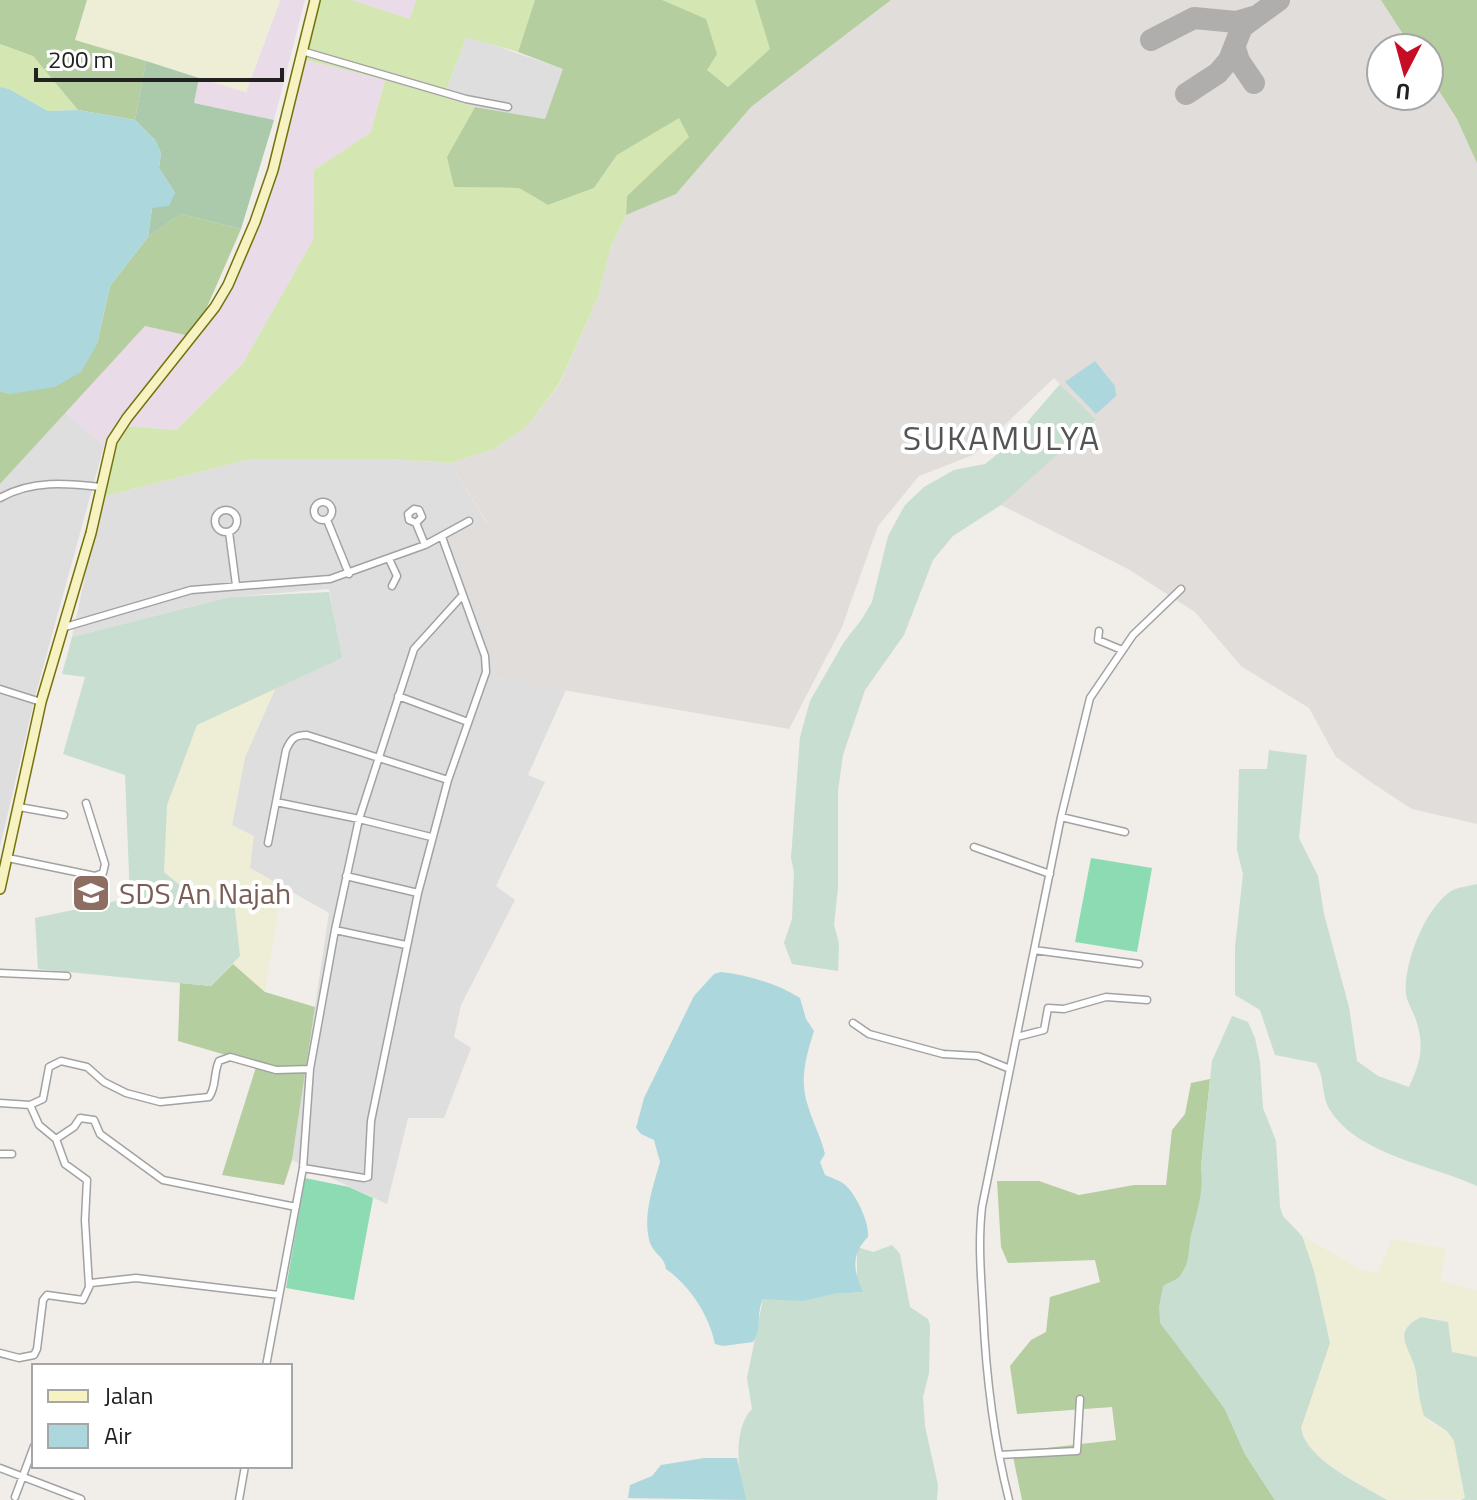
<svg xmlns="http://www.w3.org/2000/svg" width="1477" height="1500" font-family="'Titillium Web',sans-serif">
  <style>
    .residential { fill: #dfdede }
    .industrial { fill: #eadbe9 }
    .airport { fill: #e0ddda; fill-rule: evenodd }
    .farmland { fill: #eeedd6 }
    .grass { fill: #d4e7b2 }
    .forest { fill: #b4cea0 }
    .wetland { fill: #c7ded0 }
    .cemetery { fill: #abc9ab }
    .pitch { fill: #8cdbb2 }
    .water { fill: #acd7dc }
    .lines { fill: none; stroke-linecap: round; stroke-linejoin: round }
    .taxiway { stroke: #b0aeac; stroke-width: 22 }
    .street-casing { stroke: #a2a2a2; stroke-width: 9 }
    .secondary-casing { stroke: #75720c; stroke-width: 12 }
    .street { stroke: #fff; stroke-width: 6 }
    .secondary { stroke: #f6f2c1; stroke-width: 9 }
    .labels { text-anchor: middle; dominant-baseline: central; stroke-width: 8; stroke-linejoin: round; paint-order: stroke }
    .education-label { font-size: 30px; fill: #785e54; stroke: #fff; text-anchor: start }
    .quarter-label { font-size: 34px; letter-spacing: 2px; fill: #545454; stroke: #fff }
  </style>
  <rect width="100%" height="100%" fill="#f1ede9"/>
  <!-- residential -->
  <path class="residential" d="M466 36 564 69 545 119 475 107 444 98Z
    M65 412 104 446 36 693 0 847V484Z
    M250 459H387L450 463 487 523 494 678 566 690 528 775 545 782 496 886 515 900 461 1005 454 1037 471 1048 444 1118H408L387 1204 292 1160 329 913 250 868 232 825 245 757 275 689 341 658 329 589 230 597 72 637 102 497Z"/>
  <!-- industrial -->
  <path class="industrial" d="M277 0H305L274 120 194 103 199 78 246 92 280 1Z
    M352 0H416L410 19Z
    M306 60 385 80 371 132 314 170 313 240 243 363 176 430 125 426 104 446 65 412 145 326 195 337 254 233Z"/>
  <!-- airport -->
  <path class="airport" d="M891 0H1477V824L1412 809 1372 783 1336 757 1309 708 1241 666 1195 612 1128 569 1001 505 1035 472 1096 421 1054 378 973 455 919 476 878 526 842 627 789 729 494 678 492 653 451 541 487 522 450 463 494 449 528 425 559 385 598 297 611 246 626 215 676 194 751 107ZM1381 48H1429V96H1381Z"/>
  <!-- farmland -->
  <path class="farmland" d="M87 0H277L280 1 246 92 75 40Z
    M275 689 245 757 232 825 254 836 250 868 282 886 265 992 233 964 240 956 195 898 164 872 167 805 197 725Z
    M1302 1236 1360 1269 1378 1273 1392 1239 1446 1249 1440 1281 1477 1290V1357L1452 1353 1448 1322 1435 1319 1421 1317 1404 1341 1416 1370V1389L1429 1422 1447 1431 1454 1441 1465 1499 1387 1500 1332 1467 1308 1447 1301 1428 1330 1343 1314 1271Z"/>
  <!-- grass -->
  <path class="grass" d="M318 0H352L410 19 416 0H535L518 52 466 37 444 97 475 107 448 157 454 187 519 188 548 205 594 188 617 155 679 117 690 137 627 196 626 215 611 246 598 297 559 384 528 425 494 449 450 463 387 459H250L102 497 110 464 125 426 176 430 243 363 313 240 314 170 371 132 385 80 306 60Z
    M662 0H755L771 49 728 87 706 70Z
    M0 44 33 56 78 110 48 111 9 89 0 87Z"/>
  <!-- forest -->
  <path class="forest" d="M0 0H87L75 40 146 61 135 120 78 110 33 56 0 44Z
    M535 0H662L706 19 717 54 707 70 728 87 770 49 755 0H891L751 107 676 194 626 215 627 196 689 137 679 118 617 155 594 188 548 205 519 188 454 187 447 157 475 107 545 119 563 69 518 52Z
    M1381 0H1477V163L1457 119 1429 75V48H1412Z
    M181 214 241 229 194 337 145 326 0 484V391L10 394 97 344 110 286 148 237Z
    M233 964 265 992 315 1007 292 1160 284 1185 222 1175 257 1064 178 1041 180 983 211 986Z
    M1210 1079 1201 1167 1203 1184 1201 1205 1191 1236 1188 1263 1178 1280 1193 1365 1225 1409 1245 1454 1275 1500H1022L1012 1452 1116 1440 1112 1407 1017 1414 1010 1366 1031 1340 1046 1332 1050 1297 1100 1282 1095 1260 1008 1263 1001 1247 997 1181H1039L1079 1195 1134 1185H1166L1172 1130 1185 1114 1191 1083Z"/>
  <!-- wetland -->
  <path class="wetland" d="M1060 384 1096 420 1001 505 953 536 933 560 904 635 865 690 843 755 838 791V887L834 925 839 943 838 971 792 964 784 943 792 919 794 872 791 858 800 737 810 701 844 642 862 619 872 602 888 536 905 505 924 487 954 470 985 464 1004 449Z
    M329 592 342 658 197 725 167 805 164 872 195 898 234 902 240 956 211 986 38 969 35 918 130 898 125 775 63 754 85 677 62 674 72 637 230 597Z
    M1269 750 1307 755 1299 838 1318 876 1324 914 1349 1007 1357 1061 1378 1076 1409 1087C1421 1060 1425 1046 1415 1017 1412 1010 1407 1001 1406 994 1403 964 1426 905 1453 890 1460 887 1469 886 1477 884V1186C1432 1165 1358 1155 1330 1110 1321 1096 1325 1077 1316 1063L1275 1055 1260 1010 1235 995V947L1243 874 1237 850 1239 769H1267Z
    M1232 1016 1248 1022 1255 1038 1260 1062 1263 1108 1276 1141 1280 1207 1283 1216 1302 1236 1314 1271 1330 1343 1301 1428C1306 1460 1361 1484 1387 1500H1275L1245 1454 1225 1409 1160 1323 1159 1307 1163 1286C1168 1282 1175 1281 1179 1277 1190 1265 1188 1250 1191 1235 1197 1211 1204 1192 1201 1167L1212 1061Z
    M892 1245 900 1254 910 1307 928 1319 930 1325 929 1373 923 1397 925 1426 938 1485 937 1500H746C738 1476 732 1429 752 1409L747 1378 763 1299 862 1292 857 1278V1247L873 1252Z
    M1421 1317 1448 1322 1452 1352 1477 1357V1500H1461L1465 1498 1454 1441 1447 1431 1424 1416C1419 1399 1418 1389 1416 1372 1412 1349 1389 1333 1421 1317Z"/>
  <!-- cemetery -->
  <path class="cemetery" d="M146 61 199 78 194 103 274 120 241 229 181 214 148 237 152 208 175 193 159 168 161 153 155 140 135 120Z"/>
  <!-- pitch -->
  <path class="pitch" d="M1091 858 1152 868 1137 952 1075 942Z
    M305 1178 349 1187 373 1198 354 1300 286 1288Z"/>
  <!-- water -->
  <path class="water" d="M0 87 9 89 48 111 78 110 135 120 155 140 161 153 159 168 175 193 169 206 152 208 148 237 110 286 97 344 81 372 55 387 10 394 0 391Z
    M1095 361 1115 386 1116 396 1096 414 1065 382Z
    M721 972C748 975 778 984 800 998L806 1019 814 1031C806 1056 799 1081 808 1106 813 1123 821 1137 825 1154L820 1162 825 1175C831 1178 839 1180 844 1184 855 1192 870 1223 868 1237 851 1254 853 1270 863 1292L833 1294 803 1301 763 1299C756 1313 762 1329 753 1342L723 1346 715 1344C709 1315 690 1286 666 1269 665 1257 654 1254 650 1243 642 1217 653 1187 660 1162L654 1140 641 1134 636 1128 644 1098 694 996 714 974Z
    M704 1458H737L746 1500 628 1498 630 1485 652 1476 661 1465Z"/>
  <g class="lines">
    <!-- taxiway -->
    <path class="taxiway" d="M1151 40 1194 18 1236 22 1253 17
      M1235 48 1239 61 1254 83
      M1186 94 1218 73 1229 60 1242 27 1279 0"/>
    <defs>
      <path id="street" d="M302 51 466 99 508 107
        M0 498C31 480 66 483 101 487
        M314 511a9 9 0 1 1 18 0a9 9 0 1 1-18 0Z
        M414 509 419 510 422 517 416 523 409 520 408 514Z
        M215 521a11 11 0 1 1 22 0a11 11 0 1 1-22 0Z
        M327 520 349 574
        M416 523 425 545
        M229 532 236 585
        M389 559 397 576 392 586
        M65 627 191 590 330 579 425 545 469 521
        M1099 631 1098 640 1122 650
        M0 689 41 702
        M398 696 468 722
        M276 802 359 819 431 837
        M19 807 64 815
        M1061 817 1125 832
        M268 843 286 750C291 739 294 735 307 735L448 780
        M974 847 1050 874
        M8 858 95 876 103 873 105 864 86 803
        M346 876 418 893
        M335 930 406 945
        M1034 950 1139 964
        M0 973 67 976
        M853 1023 869 1034 943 1054 978 1056 1010 1069
        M1017 1037 1044 1030 1048 1008 1064 1009 1106 997 1147 1000
        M0 1103 30 1105 43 1099 49 1067 61 1061 87 1067 104 1082 126 1093 160 1102 209 1097C217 1086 213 1074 219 1061L230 1057 276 1070 310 1069
        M30 1105 39 1125 56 1139 65 1164 87 1180 85 1220 89 1286
        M56 1139 74 1127 80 1118 94 1120 100 1134 163 1180 296 1207
        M0 1154H12
        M303 1168 364 1178 368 1177 371 1121 418 893 448 780 486 672 485 656 442 537
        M0 1353 19 1358 34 1355 37 1349 43 1300 47 1295 83 1300 91 1283 136 1278 279 1295
        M266 1366 303 1168 310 1069 335 930 359 819 414 649 461 597
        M999 1455 1077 1451 1080 1399
        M0 1468 81 1499
        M15 1497 34 1446
        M239 1500 245 1466
        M1009 1500C993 1437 986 1376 983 1311 981 1276 978 1242 982 1207L1061 817 1090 698 1133 635 1181 589"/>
      <path id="secondary" d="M0 889 41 702 91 533 112 441 127 418 215 307 228 285 255 222 273 170 315 0"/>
    </defs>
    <!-- street casing -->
    <use href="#street" class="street-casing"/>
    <!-- secondary casing -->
    <use href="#secondary" class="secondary-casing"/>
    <!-- street -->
    <use href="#street" class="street"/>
    <!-- secondary -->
    <use href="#secondary" class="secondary"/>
  </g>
  <!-- icons -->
  <defs>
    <symbol id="school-square" viewBox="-11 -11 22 22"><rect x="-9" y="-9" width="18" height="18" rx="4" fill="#8d6e63" stroke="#fff"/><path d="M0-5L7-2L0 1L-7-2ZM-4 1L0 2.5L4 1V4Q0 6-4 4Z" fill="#fff"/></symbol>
  </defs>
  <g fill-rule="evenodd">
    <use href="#school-square" x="69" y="871" width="44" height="44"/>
  </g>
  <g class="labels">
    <!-- education labels -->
    <g class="education-label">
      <text x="119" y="893">SDS An Najah</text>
    </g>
    <!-- quarter labels -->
    <g class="quarter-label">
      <text x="1002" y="437">SUKAMULYA</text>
    </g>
  </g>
  <!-- legend -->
  <rect x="32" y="1364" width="260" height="104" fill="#ffffff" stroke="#a6a6a6" stroke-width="2"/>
  <rect x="48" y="1390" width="40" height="12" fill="#f6f2c1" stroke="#a6a6a6" stroke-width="2"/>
  <text x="104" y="1404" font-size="24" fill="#212121">Jalan</text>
  <rect x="48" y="1424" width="40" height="24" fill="#acd7dc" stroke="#a6a6a6" stroke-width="2"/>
  <text x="104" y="1444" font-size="24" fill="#212121">Air</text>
  <!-- north arrow -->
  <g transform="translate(1405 72) rotate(186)"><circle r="38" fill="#ffffff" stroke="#a6a6a6" stroke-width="2"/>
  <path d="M0-6L14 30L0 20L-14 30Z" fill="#c70c25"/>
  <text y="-12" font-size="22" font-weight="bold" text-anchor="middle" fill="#212121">U</text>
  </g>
  <!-- scale -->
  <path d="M36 68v12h246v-12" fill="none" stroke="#212121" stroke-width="4"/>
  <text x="48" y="68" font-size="24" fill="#212121" stroke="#ffffff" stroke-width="6" paint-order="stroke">200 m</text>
</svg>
